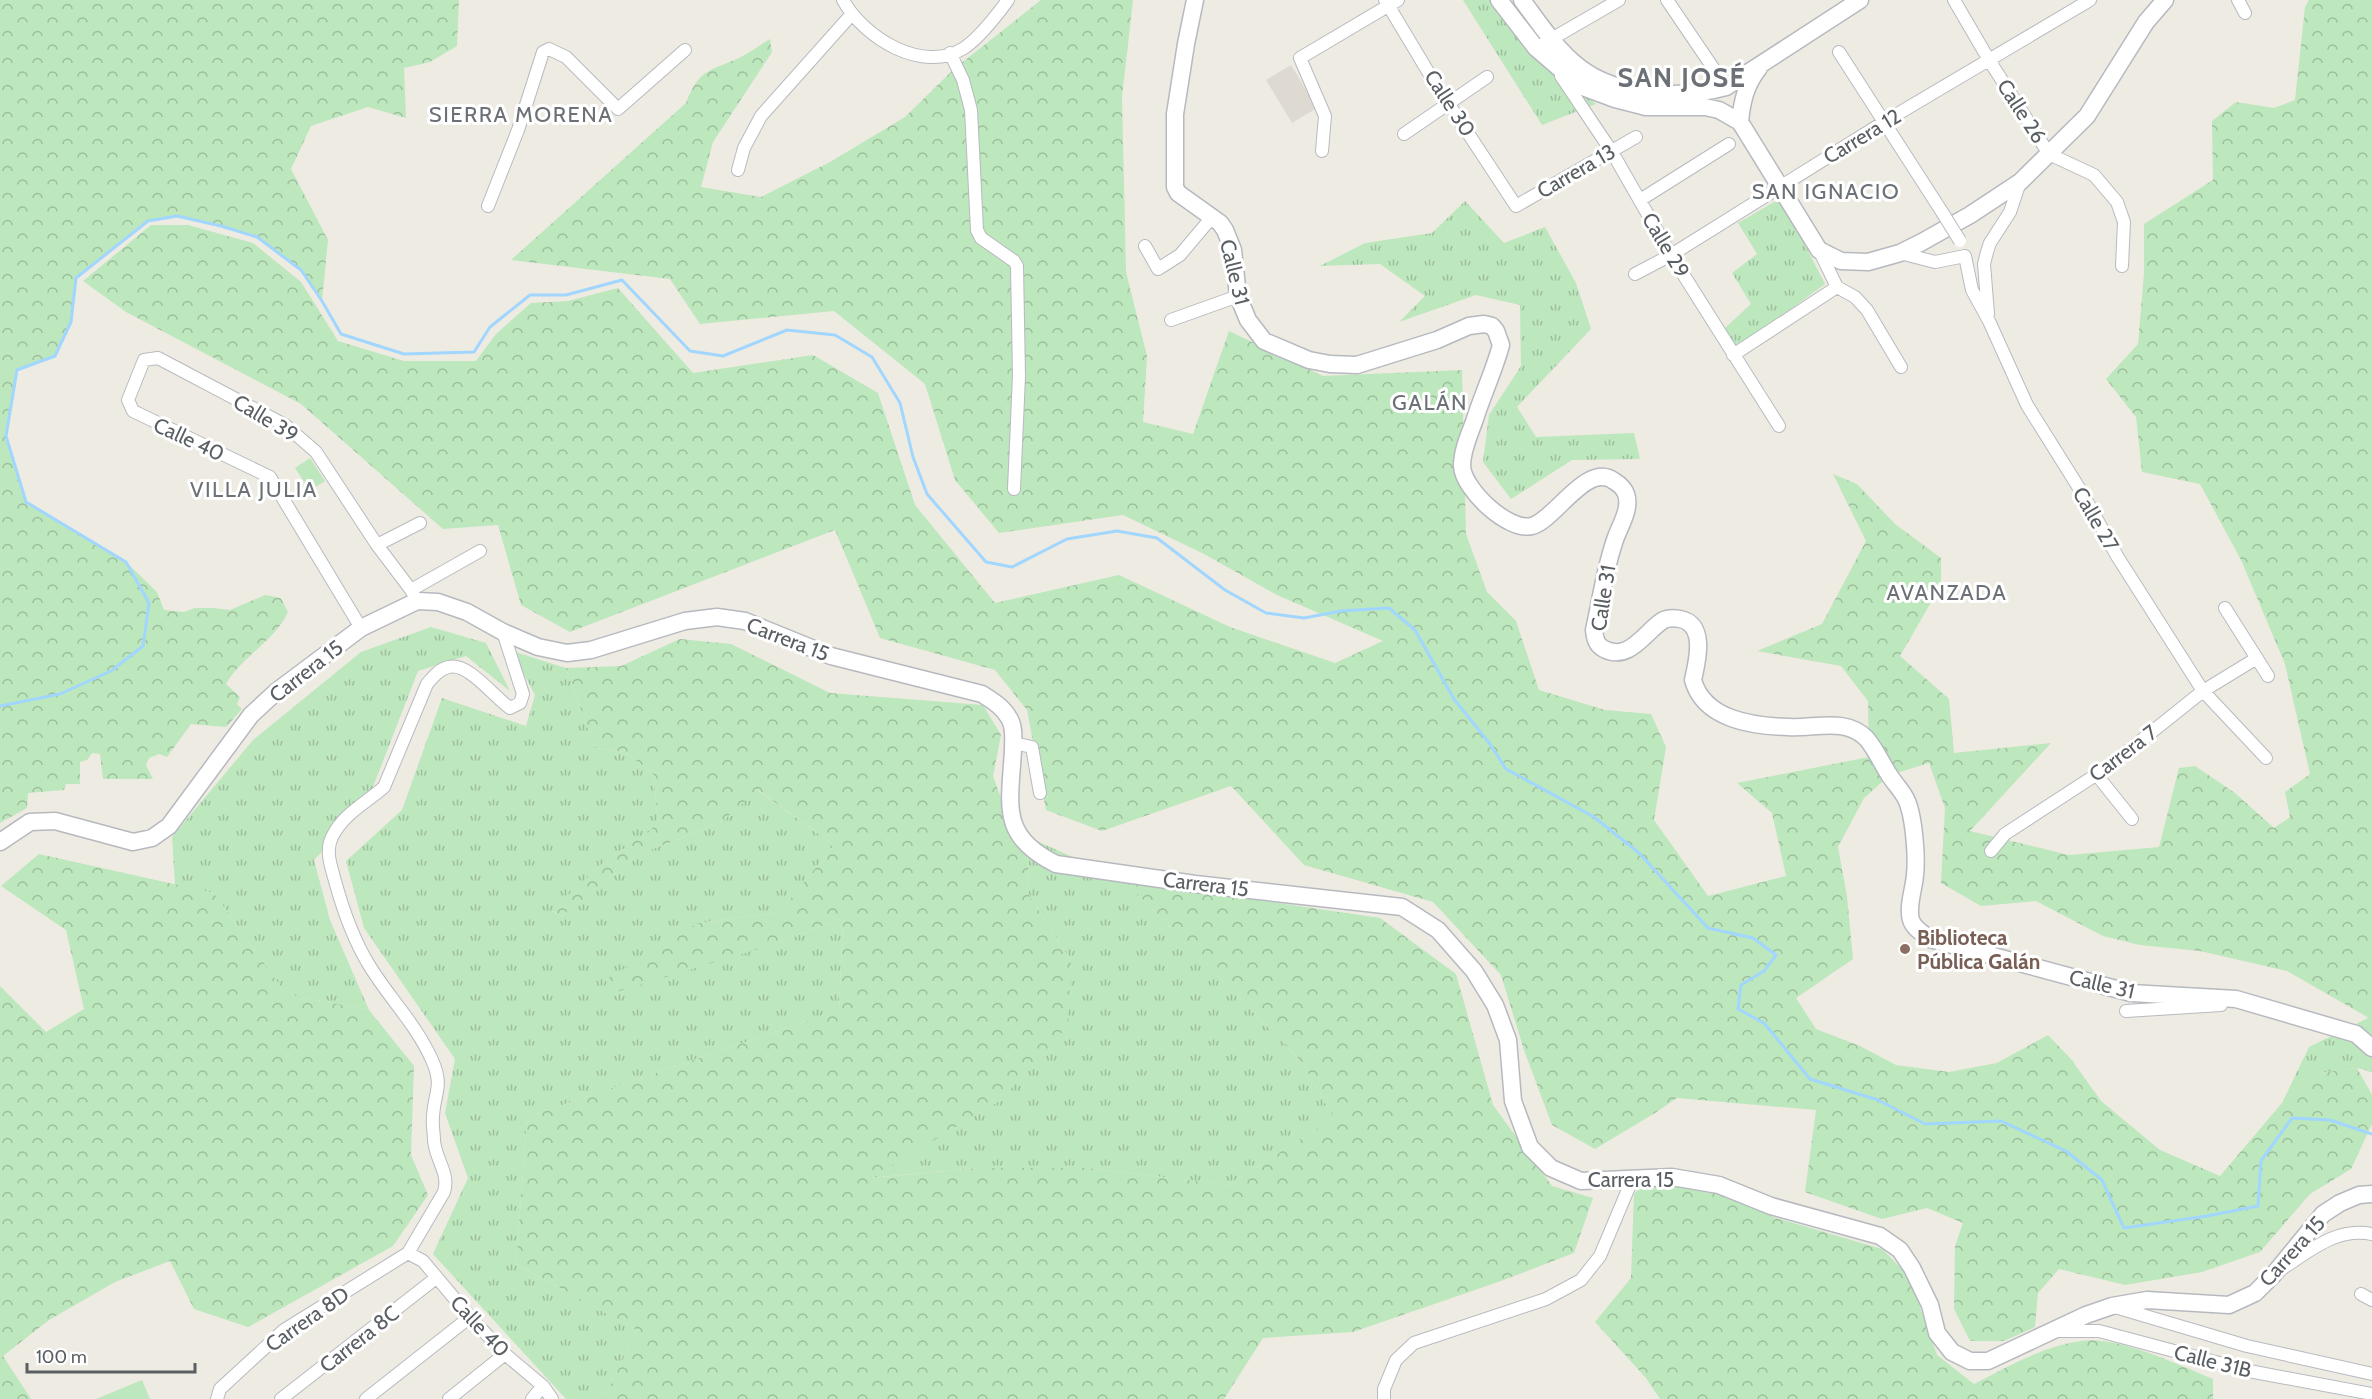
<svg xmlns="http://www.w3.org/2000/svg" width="2372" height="1399" font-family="Cabin,sans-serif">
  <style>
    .education { fill: #dedad1 }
    .grass { fill: url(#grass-tufts) }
    .forest { fill: url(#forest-crowns) }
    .park { fill: #bde7bd }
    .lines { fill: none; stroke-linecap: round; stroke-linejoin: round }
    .stream { stroke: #a1d6ff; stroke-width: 3 }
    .street-casing { stroke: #b7babf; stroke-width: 14 }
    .secondary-casing { stroke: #b6b9bf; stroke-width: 19 }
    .street { stroke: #fff; stroke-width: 12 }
    .secondary { stroke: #fff; stroke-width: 16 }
    .street-bridge-casing { stroke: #b7babf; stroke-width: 14; stroke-linecap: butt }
    .street-bridge { stroke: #fff; stroke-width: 12 }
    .education-dot { fill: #8d6e63; stroke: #fff; stroke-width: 2 }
    .labels { text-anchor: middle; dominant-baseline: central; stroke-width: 6; stroke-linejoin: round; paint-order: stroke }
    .street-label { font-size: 21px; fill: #5a5f64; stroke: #fff }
    .education-label { font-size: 21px; font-weight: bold; fill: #785e54; stroke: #fff; text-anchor: start }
    .neighbourhood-label { font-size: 22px; letter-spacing: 1.5px; fill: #6b7176; stroke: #fff }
    .district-label { font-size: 27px; font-weight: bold; letter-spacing: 1.5px; fill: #6b7176; stroke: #fff }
  </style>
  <defs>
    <pattern id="grass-tufts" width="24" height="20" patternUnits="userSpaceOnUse" patternTransform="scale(1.5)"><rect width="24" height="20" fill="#bde7bd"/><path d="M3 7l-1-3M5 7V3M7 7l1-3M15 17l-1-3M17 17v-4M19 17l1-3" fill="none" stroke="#9dbe9d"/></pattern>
    <pattern id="forest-crowns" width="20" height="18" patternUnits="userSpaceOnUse" patternTransform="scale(1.5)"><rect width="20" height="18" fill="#bde7bd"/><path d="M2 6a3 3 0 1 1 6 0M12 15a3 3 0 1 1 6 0" fill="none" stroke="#9dbe9d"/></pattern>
  </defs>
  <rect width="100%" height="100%" fill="#eeebe2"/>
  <!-- education -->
  <path class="education" d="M1291 65 1317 108 1292 123 1266 80Z"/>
  <!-- grass -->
  <path class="grass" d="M1463 0H1495L1529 52 1596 104 1542 125Z
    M1781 198 1825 284 1736 349 1725 328 1751 304 1732 273 1757 254 1738 223Z
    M1465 201 1504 243 1545 227 1576 283 1591 329 1517 407 1536 437 1634 433 1640 459 1572 460 1511 499 1483 462 1489 415 1521 366 1520 305 1476 295 1399 322 1425 296 1380 264 1320 266 1365 243 1432 233Z
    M431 627 486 643 510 691 466 656 418 671 366 805 314 860 330 920 369 1010 286 994 214 893 175 885 172 837 253 740 361 652Z
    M512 651 566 668 595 748 626 752 654 775 658 825 602 864 552 911 562 916 637 855 720 823 757 790 834 845 779 913 698 923 778 943 843 918 839 1010 527 1117 516 1264 637 1330 604 1399H566L433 1254 468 1178 445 1113 455 1059 364 928 346 861 402 810 442 698 526 726 535 695Z
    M1028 837 1124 880 1301 1061 1334 1118 1228 1185 1089 1168H977L869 1178 1001 1100 1071 961 1029 895Z
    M2372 1016V1072L2357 1068 2321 1073 2282 1103 2309 1047Z"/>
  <!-- forest -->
  <path class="forest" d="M0 0H459L457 46 430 62 404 68 406 118 368 107 311 126 291 169 328 240 322 301 301 270 257 237 221 226 177 216 147 221 76 278 71 322 55 356 17 370 6 436 26 502 126 562 157 592 164 610 184 612 195 608H213L230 610 265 595 281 598 288 612C276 640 241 657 226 684L240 697 237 704 242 709 226 727 191 724 167 757 159 754 149 758 146 765 153 779H103L100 754 92 753 87 760 80 762V784H66L64 790 28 793 27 808 0 823Z
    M1041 0H1133L1122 97 1126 272 1147 356 1143 422 1193 434 1229 331 1323 376 1462 370 1466 534 1487 592 1516 621 1539 690 1605 710 1651 714 1666 747 1654 820 1708 896 1786 876 1772 813 1737 783 1869 757 1868 701 1841 666 1757 651 1822 624 1866 541 1833 474 1857 484 1895 524 1941 558V585L1900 656 1949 699 1954 753 2051 743 1970 831 2069 855 2159 847 2179 768 2195 766 2235 793 2274 828 2290 817 2285 792 2310 774 2285 664 2241 560 2200 484 2142 472 2136 417 2106 379 2138 344 2144 273V224L2213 180 2212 121 2236 102 2274 108 2295 100 2305 7 2309 0H2372V1016L2369 1018 2287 971 2200 951 2140 945 2103 936 2036 901 1981 906 1941 883 1945 808 1929 763 1890 775 1864 798 1838 847 1847 896 1853 959 1796 998 1816 1029 1860 1046 1896 1065 1949 1072 1997 1063 2048 1035 2071 1059 2101 1101 2160 1150 2220 1176 2282 1103 2321 1073 2357 1068 2372 1095V1124L2351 1169 2310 1194 2260 1252 2202 1272 2125 1285 2059 1269 2038 1293 2035 1327 2004 1341H1970L1954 1309 1955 1246 1963 1223 1927 1208 1882 1219 1805 1192 1816 1110 1677 1098 1655 1113 1595 1149 1552 1125 1524 1050 1501 975 1433 902 1304 865 1231 786 1102 831 1046 810 1027 710 995 670 880 638 835 530 570 632 521 605 498 525 443 529 301 404 126 312 83 281 151 225H188L253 243 301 282 338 341 404 361H476L496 334 531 303 568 301 618 288 693 373 813 355 878 393 915 505 995 603 1119 575 1230 627 1335 663 1383 641 1277 595 1204 554 1123 515 999 533 955 480 925 384 834 311 700 324 670 279 511 260 686 103C699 68 711 71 741 57 751 52 760 45 770 39L772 52 713 142 701 187 761 197 830 162 905 117 954 69Z
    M680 639 731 644 830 693 983 705 1001 735 993 776 1006 812 1028 837 1029 895 1071 961 1068 1026 1001 1100 871 1178 977 1168H1089L1228 1185 1334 1118 1301 1061 1124 880 1380 918 1456 974 1493 1105 1552 1186 1593 1198 1574 1253 1501 1281 1353 1332 1263 1338 1224 1399H604L637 1330 516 1264 527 1117 839 1010 843 918 778 943 603 996 607 979 698 923 779 913 834 845 758 790 720 823 637 855 562 916 551 910 602 864 658 824 654 775 626 752 595 748 566 668 621 666Z
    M39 854 214 893 286 994 369 1010 414 1066 411 1155 428 1195 393 1246 248 1327 194 1309 170 1261 115 1282 49 1320 3 1356 31 1399H0V986L46 1032 84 1009 66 930 1 886Z
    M1646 1182 1730 1192 1773 1217 1882 1249 1909 1276 1937 1355 1974 1384C2008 1367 2043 1346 2081 1341 2117 1335 2179 1365 2213 1379V1399H1660L1646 1378 1595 1322 1631 1278 1634 1194Z"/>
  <!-- park -->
  <path class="park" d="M310 458 325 481 310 491 295 468Z
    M142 1380 150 1399H96Z"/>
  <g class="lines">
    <!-- stream -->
    <path class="stream" d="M0 706 60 694 111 671 143 646 149 603 126 562 26 502 6 436 17 370 55 356 71 322 76 278 148 221 177 216 221 226 257 237 301 270 322 301 341 334 404 354 474 352 490 327 530 295H566L622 280 690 351 723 356 787 330 835 335 872 357 900 403 913 457 927 494 986 562 1012 567 1067 539 1117 531 1157 538 1225 590 1266 613 1304 618 1341 611 1389 608 1415 630 1454 699 1490 744 1506 769 1594 817 1639 853 1708 928 1753 938 1776 955 1764 971 1741 985 1738 1009 1764 1023 1810 1079 1878 1100 1925 1124 2001 1121 2066 1151 2102 1180 2124 1228 2207 1216 2258 1206 2261 1161 2292 1118 2330 1120 2372 1134"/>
    <defs>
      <path id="street" d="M843 0C863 37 923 75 964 48 979 38 997 15 1008 0
        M1385 0 1433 80 1516 206 1636 137
        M1667 0 1726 87
        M1954 0 1989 60 2049 154 2094 175 2117 202 2124 222 2122 266
        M2238 0 2245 13
        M1536 48 1619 0
        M1839 52 1942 212
        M950 53 963 80 971 110 977 230 981 238 1014 261 1017 266 1019 376 1014 489
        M1561 76 1612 152 1671 255 1779 426
        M1404 134 1487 77
        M1322 151 1325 116 1300 58 1398 0
        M738 170 744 148 761 116 851 15
        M1640 200 1729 144
        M488 206 518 130 543 52 549 49 566 57 618 109 685 50
        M1145 246 1158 269 1180 255 1212 217
        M1819 250 1837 287 1855 297 1867 310 1901 367
        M1900 253 1935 262 1965 256 1972 290 1989 321 2027 405 2084 496 2117 556 2203 691 2266 758
        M1635 274 1671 255 1884 122 2090 0
        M1988 314 1984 264 1987 252 1990 243 2010 212 2020 182
        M1171 320 1238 296
        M1733 355 1837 287
        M377 545 420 523
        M411 590 480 551
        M2225 608 2268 676
        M361 628 270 477 133 411 128 400 144 360 158 358 285 425 316 452 377 545 411 590 417 601
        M1013 743 1032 747 1040 793
        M2096 774 2132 819
        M1991 851 2005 834 2108 767 2203 691 2257 658
        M2126 1011 2221 1005
        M408 1253 423 1261 470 1317 505 1354 543 1386 552 1399
        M2283 1268C2311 1250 2337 1227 2372 1234
        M2361 1294 2372 1300
        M2115 1307 2247 1346 2372 1374
        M2058 1331H2099L2249 1371 2372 1394
        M217 1399 220 1389 284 1330 408 1253 444 1192C450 1173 435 1159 434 1140 434 1133 432 1125 433 1117 434 1092 444 1087 432 1060 416 1024 389 998 369 965 353 939 343 910 335 881 331 866 325 851 332 837 343 814 366 803 384 787L427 684C433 677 439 669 449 667 468 662 494 697 510 708L520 703 523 694 503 632
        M281 1399 436 1278
        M366 1399 470 1317
        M449 1399 505 1354
        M532 1399 543 1386
        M1384 1399V1389L1396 1360 1414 1343 1546 1299 1581 1280 1600 1256 1632 1180"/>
      <path id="secondary" d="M1195 0 1186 44 1175 114V187L1178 193 1220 223 1225 230 1233 250 1238 296 1248 320 1264 341 1309 360 1330 364 1357 365 1437 340 1469 326 1484 324 1492 326 1496 331 1501 345C1494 371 1482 396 1474 422 1469 435 1462 451 1462 466 1463 489 1508 532 1532 526 1555 520 1587 461 1614 481 1619 484 1624 488 1626 494 1631 508 1621 524 1616 537 1605 567 1601 599 1594 630 1595 638 1596 645 1604 649 1629 662 1644 633 1662 621 1667 618 1674 618 1680 619 1707 624 1697 662 1693 680 1704 720 1753 726 1788 727 1814 729 1845 717 1866 738 1875 748 1881 762 1888 773 1893 782 1901 789 1906 799 1914 815 1917 857 1915 875 1914 889 1907 907 1911 920 1914 929 1924 934 1930 939L2131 993 2236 999 2356 1034 2372 1048
        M1499 0 1536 48 1580 86 1615 99 1646 107H1705L1719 110 1740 122 1819 250 1841 261 1868 262 1900 253 1922 242 1970 215 2020 182 2087 116 2146 22 2165 0
        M1522 0C1539 23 1556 49 1579 67 1617 97 1682 99 1726 87L1860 0
        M1740 122C1742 101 1746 84 1759 68
        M0 842 30 822 55 821 133 842 152 838 169 826 251 715 277 691 361 628 417 601 438 602 467 612 503 632 538 647 567 653 591 650 685 621 717 617 745 621 831 656 982 694C993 701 1003 707 1009 718 1015 727 1013 740 1013 750 1010 805 999 836 1056 864L1195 884 1402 907 1438 930 1474 971 1495 1005 1508 1040 1513 1101 1530 1147 1551 1168 1581 1181 1672 1177 1719 1185 1771 1206 1880 1236 1900 1250 1912 1268 1930 1305 1937 1333 1952 1352 1970 1361H1988L2086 1315 2112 1306 2147 1300 2229 1305 2255 1293 2274 1274 2323 1214 2340 1203 2359 1195 2372 1194"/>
    </defs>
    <!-- street casing -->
    <use href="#street" class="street-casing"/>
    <!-- secondary casing -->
    <use href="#secondary" class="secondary-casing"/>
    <!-- street -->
    <use href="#street" class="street"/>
    <!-- secondary -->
    <use href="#secondary" class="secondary"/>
    <defs>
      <path id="street-bridge" d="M1942 212 1960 241"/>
    </defs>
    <!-- street-bridge casing -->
    <use href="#street-bridge" class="street-bridge-casing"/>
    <!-- street-bridge -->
    <use href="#street-bridge" class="street-bridge"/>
  </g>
  <!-- markers -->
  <circle class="education-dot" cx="1905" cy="949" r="6"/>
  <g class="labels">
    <!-- street labels -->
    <g class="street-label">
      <text transform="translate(1450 103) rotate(57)">Calle 30</text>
      <text transform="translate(2022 111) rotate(57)">Calle 26</text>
      <text transform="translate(1862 136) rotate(-31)">Carrera 12</text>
      <text transform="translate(1576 171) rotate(-30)">Carrera 13</text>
      <text transform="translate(1666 245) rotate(59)">Calle 29</text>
      <text transform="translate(1235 272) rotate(76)">Calle 31</text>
      <text transform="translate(266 418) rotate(31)">Calle 39</text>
      <text transform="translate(189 439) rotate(25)">Calle 40</text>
      <text transform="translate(2096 519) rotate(60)">Calle 27</text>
      <text transform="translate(1603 598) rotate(-81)">Calle 31</text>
      <text transform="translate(788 639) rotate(21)">Carrera 15</text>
      <text transform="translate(306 671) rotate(-38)">Carrera 15</text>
      <text transform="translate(2123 753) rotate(-37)">Carrera 7</text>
      <text transform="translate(1206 884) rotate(7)">Carrera 15</text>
      <text transform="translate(2102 984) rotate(13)">Calle 31</text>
      <text x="1631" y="1179">Carrera 15</text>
      <text transform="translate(2292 1251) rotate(-48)">Carrera 15</text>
      <text transform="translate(307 1319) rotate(-35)">Carrera 8D</text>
      <text transform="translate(480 1326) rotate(47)">Calle 40</text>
      <text transform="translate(359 1339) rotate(-38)">Carrera 8C</text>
      <text transform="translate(2213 1361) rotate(14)">Calle 31B</text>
    </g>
    <!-- education labels -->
    <g class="education-label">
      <text x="1917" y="937">Biblioteca<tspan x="1917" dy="24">Pública Galán</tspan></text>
    </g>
    <!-- neighbourhood labels -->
    <g class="neighbourhood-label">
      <text x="521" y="114">SIERRA MORENA</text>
      <text x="1826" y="191">SAN IGNACIO</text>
      <text x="1430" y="402">GALÁN</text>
      <text x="254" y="489">VILLA JULIA</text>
      <text x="1947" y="592">AVANZADA</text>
    </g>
    <!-- district labels -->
    <g class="district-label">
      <text x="1682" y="77">SAN JOSÉ</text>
    </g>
  </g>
  <!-- scale -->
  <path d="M27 1363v9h168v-9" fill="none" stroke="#5a5f64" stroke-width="3"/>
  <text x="36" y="1363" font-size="18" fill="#5a5f64" stroke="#ffffff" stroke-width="4.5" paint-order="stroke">100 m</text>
</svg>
